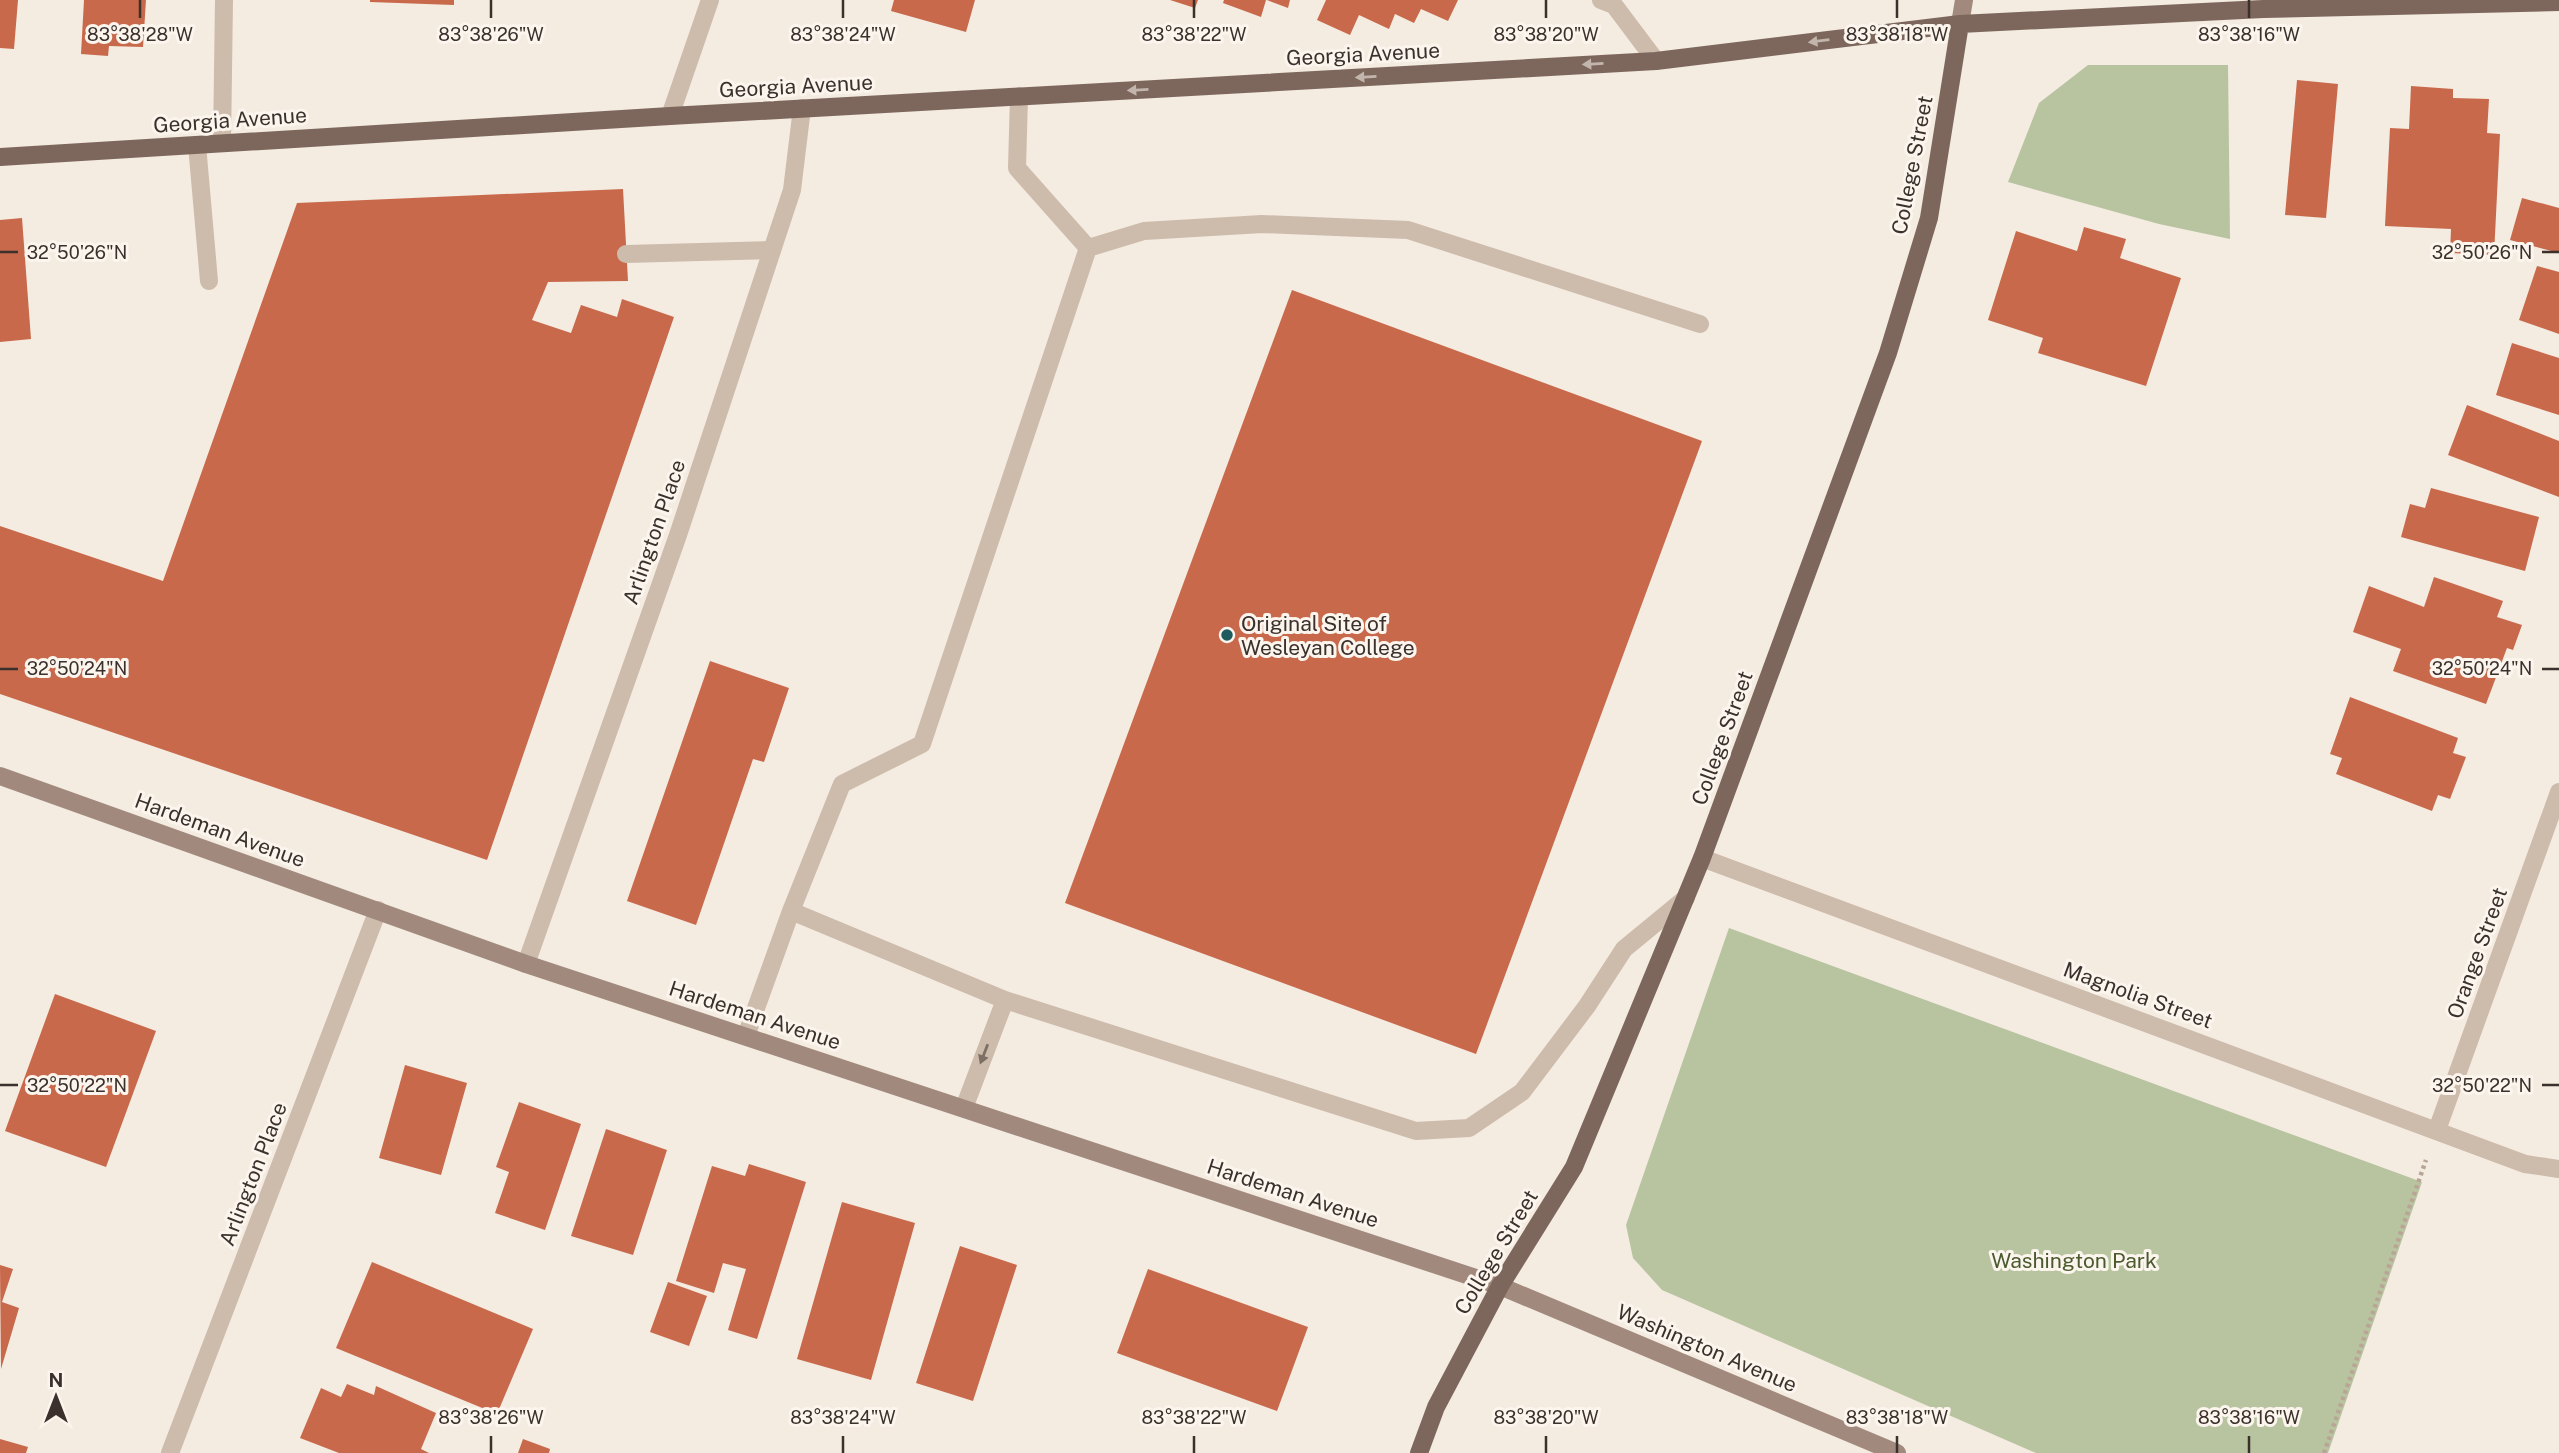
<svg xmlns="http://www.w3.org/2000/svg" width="2559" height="1453" font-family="'Public Sans',sans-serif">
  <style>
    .green { fill: #b8c4a0 }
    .building { fill: #c8694b }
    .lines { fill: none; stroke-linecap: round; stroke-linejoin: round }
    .path { stroke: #b9a596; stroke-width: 4.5; stroke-dasharray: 3.5 3.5; stroke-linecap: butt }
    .lane { stroke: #cdbbac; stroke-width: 18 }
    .street { stroke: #cdbbac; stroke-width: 18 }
    .secondary { stroke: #a18a7d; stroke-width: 18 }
    .primary { stroke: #7d675c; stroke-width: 18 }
    .oneway { fill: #c2b5ac }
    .oneway2 { fill: #7d6f65 }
    .ticks { fill: none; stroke: #3b302b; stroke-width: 2.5 }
    .poi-dot { fill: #1f5a5e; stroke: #fbf5ee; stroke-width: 2.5 }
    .labels { text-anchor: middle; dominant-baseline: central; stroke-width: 6; stroke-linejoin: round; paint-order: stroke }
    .street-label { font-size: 21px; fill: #3b302b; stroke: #fbf5ee }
    .poi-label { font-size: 21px; fill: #3b302b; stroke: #fbf5ee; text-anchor: start }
    .park-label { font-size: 21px; fill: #4a5a2e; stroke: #fbf5ee }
    .ticks-label { font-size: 18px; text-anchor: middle; fill: #3b302b; stroke: #fbf5ee; stroke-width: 6; stroke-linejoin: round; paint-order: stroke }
  </style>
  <rect width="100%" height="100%" fill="#f4ebe1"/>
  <!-- green -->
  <path class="green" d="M2088 65H2228L2230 239 2159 224 2008 182 2039 103Z
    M1729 928 2422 1182 2328 1453H2036L1662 1290 1633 1258 1626 1225Z"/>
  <!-- building -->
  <path class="building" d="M0 0H18L14 49 0 48Z
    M84 0H146L143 47 109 46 108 56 81 54Z
    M370 0H454V5L370 2Z
    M894 0H975L966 32 891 11Z
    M1170 0H1198L1195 8Z
    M1224 0H1266L1261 17 1223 3Z
    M1267 0H1290L1288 8Z
    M1326 0H1458L1448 21 1421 9 1414 23 1395 14 1389 29 1359 15 1350 35 1317 20Z
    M2297 80 2338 84 2326 218 2285 215Z
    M2411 86 2453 89V98L2489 99 2487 133 2500 134 2494 255 2450 253 2451 229 2385 226 2390 128 2409 129Z
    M623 189 628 281 548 282 532 320 571 333 581 305 617 317 622 299 674 317 487 860 0 694V526L163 581 297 203Z
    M2522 198 2559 208V253L2510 240Z
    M22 218 31 339 0 342V220Z
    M2084 227 2126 239 2120 258 2181 278 2146 386 2038 353 2043 338 1988 320 2016 231 2077 251Z
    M2537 266 2559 272V334L2519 320Z
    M1292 290 1702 441 1476 1054 1065 903Z
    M2512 343 2559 358V415L2496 395Z
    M2467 405 2559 441V497L2448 455Z
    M2431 488 2539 517 2525 571 2401 537 2410 504 2425 508Z
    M2434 577 2503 601 2497 617 2522 625 2513 650 2507 648 2486 704 2393 671 2401 649 2353 632 2369 586 2424 607Z
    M710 661 789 688 764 762 753 759 696 925 627 901Z
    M2350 697 2458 738 2453 753 2466 757 2450 799 2438 795 2432 811 2336 774 2342 758 2330 754Z
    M55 994 156 1031 106 1167 5 1131Z
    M405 1065 467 1083 441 1175 379 1158Z
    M519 1102 581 1124 545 1230 495 1213 509 1172 496 1167Z
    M606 1129 667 1150 633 1255 571 1236Z
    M749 1164 806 1182 757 1339 728 1330 746 1269 723 1263 714 1293 676 1281 712 1166 745 1176Z
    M842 1202 915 1223 871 1380 797 1359Z
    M960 1246 1017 1265 973 1401 916 1383Z
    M372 1262 533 1329 497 1414 336 1348Z
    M0 1265 13 1269 2 1302 19 1308 1 1369Z
    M1148 1269 1308 1327 1277 1411 1117 1353Z
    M668 1282 707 1296 689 1346 650 1332Z
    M347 1384 374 1395 376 1386 436 1413 421 1449 429 1453H339L300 1438 321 1388 341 1397Z
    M0 1439 28 1447 26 1453H0Z
    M523 1439 550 1449 549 1453H518Z"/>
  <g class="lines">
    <!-- path -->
    <path class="path" d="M2324 1453 2426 1160"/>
    <!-- lane -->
    <path class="lane" d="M222 143 224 0
      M197 145 209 281
      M1088 248 1144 231 1262 224 1408 230 1700 324
      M626 254 772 250
      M791 911 1005 1000 1416 1131 1469 1128 1522 1092 1587 1006 1624 949 1686 898
      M746 1036 791 911 842 784 922 744 1088 248 1017 168 1019 96
      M964 1108 1005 1000"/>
    <!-- street -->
    <path class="street" d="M1601 0 1614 5 1656 61
      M670 116 710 0
      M1702 858 2525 1164 2559 1169
      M526 964 678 535 792 190 802 108
      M2437 1130 2559 792
      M170 1453 378 910"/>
    <!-- secondary -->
    <path class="secondary" d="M1960 24 1964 0
      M0 776 526 964 1500 1286 1897 1453"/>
    <!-- primary -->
    <path class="primary" d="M0 157 670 116 1656 61 1960 24 2263 9 2559 2
      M1419 1453 1436 1407 1500 1286 1574 1167 1702 858 1888 353 1929 218 1960 24"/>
  </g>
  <!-- one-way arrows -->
  <defs><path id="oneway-solid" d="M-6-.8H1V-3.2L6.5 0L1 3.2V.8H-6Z" transform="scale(1.75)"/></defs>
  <g class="oneway">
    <use href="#oneway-solid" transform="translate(1819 41) rotate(173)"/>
    <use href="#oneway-solid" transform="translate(1593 64) rotate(177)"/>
    <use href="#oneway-solid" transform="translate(1366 77) rotate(177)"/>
    <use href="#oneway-solid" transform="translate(1138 90) rotate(177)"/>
  </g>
  <use class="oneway2" href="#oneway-solid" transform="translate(984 1054) rotate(111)"/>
  <!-- ticks -->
  <path class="ticks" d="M140 0V18M491 0V18M843 0V18M1194 0V18M1546 0V18M1897 0V18M2249 0V18M0 252H18M2542 252H2559M0 669H18M2542 669H2559M0 1085H18M2542 1085H2559M491 1436V1453M843 1436V1453M1194 1436V1453M1546 1436V1453M1897 1436V1453M2249 1436V1453"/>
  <!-- markers -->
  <circle class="poi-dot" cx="1227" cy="635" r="7"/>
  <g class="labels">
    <!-- street labels -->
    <g class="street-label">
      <text transform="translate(1363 54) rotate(-3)">Georgia Avenue</text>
      <text transform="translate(796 86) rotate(-3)">Georgia Avenue</text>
      <text transform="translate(230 120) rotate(-4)">Georgia Avenue</text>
      <text transform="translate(1912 165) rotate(-79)">College Street</text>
      <text transform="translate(654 532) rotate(-71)">Arlington Place</text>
      <text transform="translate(1722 738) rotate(-70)">College Street</text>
      <text transform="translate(220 830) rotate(20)">Hardeman Avenue</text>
      <text transform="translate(2477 953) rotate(-70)">Orange Street</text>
      <text transform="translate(2138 995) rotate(20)">Magnolia Street</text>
      <text transform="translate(755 1015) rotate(18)">Hardeman Avenue</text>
      <text transform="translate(253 1174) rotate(-69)">Arlington Place</text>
      <text transform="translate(1293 1193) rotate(18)">Hardeman Avenue</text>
      <text transform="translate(1496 1252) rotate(-59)">College Street</text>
      <text transform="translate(1707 1348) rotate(23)">Washington Avenue</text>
    </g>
    <!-- poi labels -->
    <g class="poi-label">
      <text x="1241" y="623">Original Site of<tspan x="1241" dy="24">Wesleyan College</tspan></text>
    </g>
    <!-- park labels -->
    <g class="park-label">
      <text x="2074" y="1260">Washington Park</text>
    </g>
  </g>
  <g class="ticks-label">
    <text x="140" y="41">83°38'28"W</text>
    <text x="491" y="41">83°38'26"W</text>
    <text x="843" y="41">83°38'24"W</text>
    <text x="1194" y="41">83°38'22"W</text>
    <text x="1546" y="41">83°38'20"W</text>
    <text x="1897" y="41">83°38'18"W</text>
    <text x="2249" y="41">83°38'16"W</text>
    <text x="77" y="259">32°50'26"N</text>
    <text x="2482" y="259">32°50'26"N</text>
    <text x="77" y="675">32°50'24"N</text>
    <text x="2482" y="675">32°50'24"N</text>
    <text x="77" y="1092">32°50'22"N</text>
    <text x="2482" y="1092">32°50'22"N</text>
    <text x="491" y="1424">83°38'26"W</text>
    <text x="843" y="1424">83°38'24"W</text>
    <text x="1194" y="1424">83°38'22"W</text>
    <text x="1546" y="1424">83°38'20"W</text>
    <text x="1897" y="1424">83°38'18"W</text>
    <text x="2249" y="1424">83°38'16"W</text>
  </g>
  <!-- north arrow -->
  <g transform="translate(56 1397)" stroke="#fbf5ee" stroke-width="5" paint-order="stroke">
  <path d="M0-5L12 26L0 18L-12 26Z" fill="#3b302b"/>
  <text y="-10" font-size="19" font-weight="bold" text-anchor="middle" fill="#3b302b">N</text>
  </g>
</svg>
